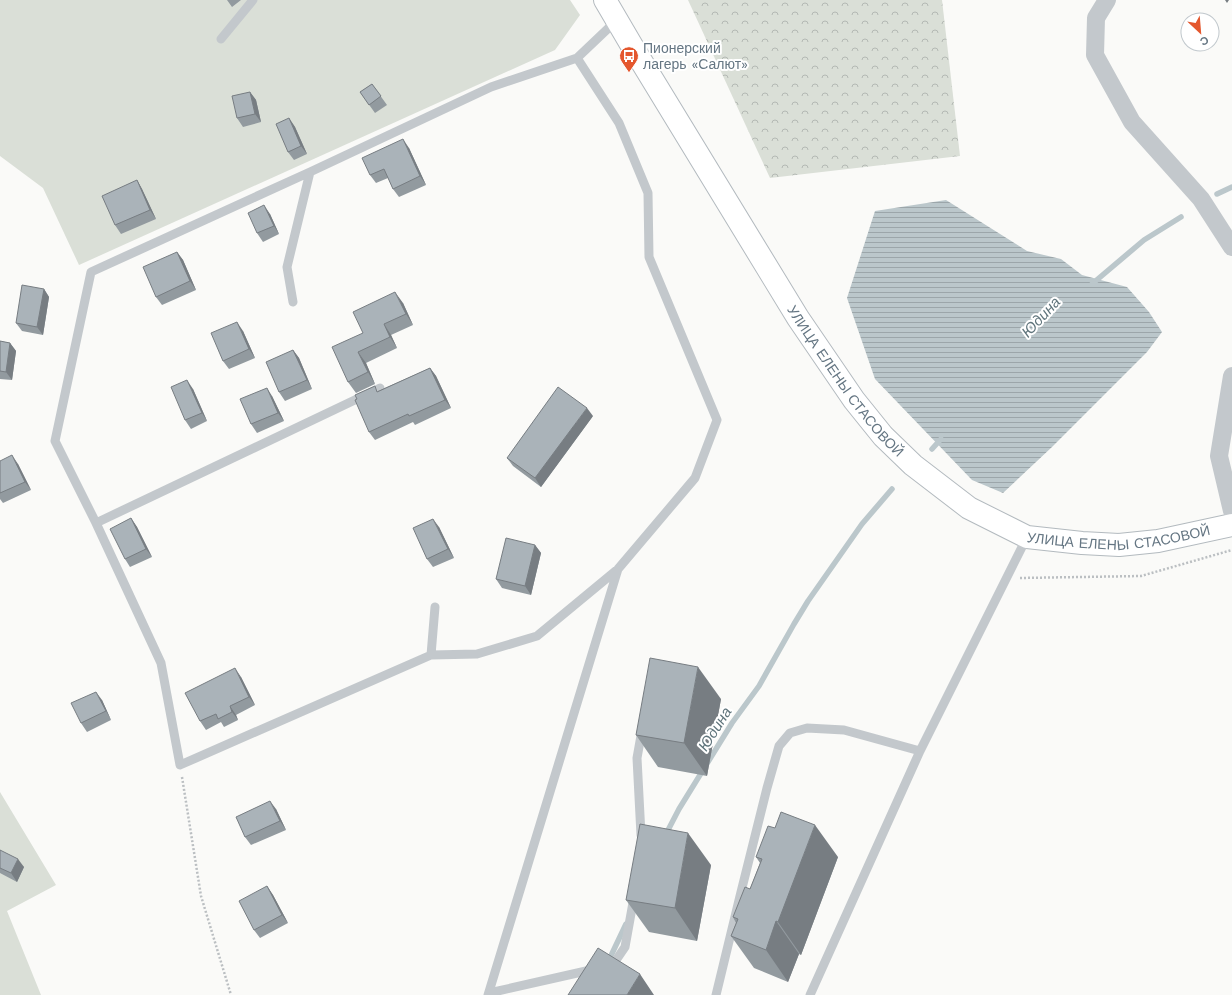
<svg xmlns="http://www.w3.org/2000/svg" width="1232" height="995" font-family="'Work Sans',sans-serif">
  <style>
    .forest { fill: url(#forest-crowns) }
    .green { fill: #dadfd7 }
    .water { fill: url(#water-rules) }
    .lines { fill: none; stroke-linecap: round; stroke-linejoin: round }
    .stream { stroke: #bbc7cb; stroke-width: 5.5 }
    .secondary-casing { stroke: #b3babf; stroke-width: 24 }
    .path { stroke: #bbbfc2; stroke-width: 2.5; stroke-dasharray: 2 2; stroke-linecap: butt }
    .lane { stroke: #c3c8cc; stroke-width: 9 }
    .street { stroke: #c3c8cc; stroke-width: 18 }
    .secondary { stroke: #fff; stroke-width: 22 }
    .wall { fill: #929a9f }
    .shaded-wall { fill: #777d82 }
    .building { fill: #aab3b9; stroke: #777d82 }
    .labels { text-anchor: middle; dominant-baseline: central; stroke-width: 4; stroke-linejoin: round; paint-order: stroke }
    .poi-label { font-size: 14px; fill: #657683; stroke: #fff; text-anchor: start }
    .street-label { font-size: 14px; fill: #657683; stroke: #fff }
    .water-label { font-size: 15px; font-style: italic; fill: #60757c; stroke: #fff }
  </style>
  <defs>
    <pattern id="forest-crowns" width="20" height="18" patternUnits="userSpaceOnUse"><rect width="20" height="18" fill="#dadfd7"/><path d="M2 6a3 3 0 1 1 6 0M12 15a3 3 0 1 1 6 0" fill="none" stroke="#b4b9b4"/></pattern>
    <pattern id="water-rules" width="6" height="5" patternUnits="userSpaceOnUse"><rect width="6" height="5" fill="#bbc7cb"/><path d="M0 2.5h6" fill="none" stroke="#9ca6aa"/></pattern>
  </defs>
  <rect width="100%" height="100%" fill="#fafaf8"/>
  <!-- forest -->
  <path class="forest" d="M688 0H942L960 156 770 178Z"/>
  <!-- green -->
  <path class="green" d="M0 0H570L580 15 555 50 79 265 43 188 0 156Z
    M0 792 56 885 7 911 41 995H0Z"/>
  <!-- water -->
  <path class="water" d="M946 200 1027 251 1061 259 1082 275 1127 287 1149 312 1162 332 1147 352 1052 447 1003 493 972 480 875 379 847 298 875 211Z"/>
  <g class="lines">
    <!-- stream -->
    <path class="stream" d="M1217 194 1232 187
      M1092 284 1144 240 1181 217
      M932 449 941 439
      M666 834 679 809 732 723 759 686 794 624 808 601 862 524 892 489
      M608 962 626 924"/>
    <defs>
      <g id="secondary">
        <path id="s1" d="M605 0 632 46 798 318 854 400 883 436 913 465 969 508 1027 537 1082 543 1119 545 1158 541 1232 525"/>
      </g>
    </defs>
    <!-- secondary casing -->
    <use href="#secondary" class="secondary-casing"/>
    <!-- path -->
    <path class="path" d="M1020 578 1141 576 1232 550
      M182 777 201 896 231 995"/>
    <!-- lane -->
    <path class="lane" d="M221 39 253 0
      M577 58 491 87 310 172 91 272 55 441 96 523 161 663 180 765 431 655 477 654 537 636 618 569 695 478 717 420 649 257 648 193 619 123 577 58 617 20
      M293 302 287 267 310 172
      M96 523 380 388
      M431 655 435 607
      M641 835 637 758 642 730
      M747 906 740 896 767 788 779 746 790 733 807 728 844 730 920 751
      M610 969 625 947 634 897
      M489 993 595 969
      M488 995 618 569
      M716 995 740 896
      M810 995 920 751 1027 537"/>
    <!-- street -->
    <path class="street" d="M1107 0 1096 18 1095 55 1132 122 1201 199 1232 247
      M1232 376 1219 456 1232 511"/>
    <!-- secondary -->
    <use href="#secondary" class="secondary"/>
  </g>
  <!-- wall -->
  <path class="wall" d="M227 0H241L232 7Z
    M372 84 387 105 375 113 360 92Z
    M250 92 256 100 261 122 243 127 237 118Z
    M289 118 295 127 307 154 294 160 288 152Z
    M409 148 426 185 399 197 393 189 388 178 376 183 370 175Z
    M137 180 142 189 156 219 121 234 115 225Z
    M270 214 279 234 263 242 257 233Z
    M177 252 183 260 196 290 162 305 156 297Z
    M44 289 49 297 43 335 22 331 16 323Z
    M403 303 413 325 391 335 397 348 366 363 375 384 356 393 348 382 363 333Z
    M243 331 255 358 229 369 223 361Z
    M0 341 10 343 16 351 12 380 0 379Z
    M293 350 299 358 312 389 285 401 279 392Z
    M430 368 436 376 451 408 415 425 413 422 375 440 369 432 378 391Z
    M193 389 207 421 191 429 185 420Z
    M272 396 284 421 257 433 251 424Z
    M593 416 541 487 513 466 507 458Z
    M0 461 18 464 31 490 3 503 0 499Z
    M131 518 137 527 152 557 130 567 125 559Z
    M439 527 454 558 433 567 427 559Z
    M535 545 541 553 531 595 502 588 496 579Z
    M241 677 255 705 236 715 238 720 224 727 221 722 206 730 200 721Z
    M721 699 707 776 658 767 636 735Z
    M102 700 111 720 87 732 81 723Z
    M276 809 286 830 251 845 245 837Z
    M0 850 24 867 17 882 0 873Z
    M756 857H838L801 955 799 954 788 982 754 968 731 936 736 923 733 917 750 889 760 863Z
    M711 865 697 941 649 932 626 900Z
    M267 886 273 895 288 923 260 938 254 930Z"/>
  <!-- shaded-wall -->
  <path class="shaded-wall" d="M1225 0H1229L1227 3Z
    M250 92 256 100 261 122 255 114Z
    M289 118 295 127 307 154 301 146Z
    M403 139 409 148 426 185 420 176Z
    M137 180 142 189 156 219 150 210Z
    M264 205 270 214 279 234 274 226Z
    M177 252 183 260 196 290 190 281Z
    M44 289 49 297 43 335 37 327Z
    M395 292 403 303 413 325 406 314Z
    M237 322 243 331 255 358 249 349Z
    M384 324 391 335 397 348 390 337Z
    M10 343 16 351 12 380 6 372Z
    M293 350 299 358 312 389 307 380Z
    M358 352 366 363 375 384 368 372Z
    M430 368 436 376 451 408 445 400Z
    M187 380 193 389 207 421 202 413Z
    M267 388 272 396 284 421 278 413Z
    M587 408 593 416 541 487 535 478Z
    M12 455 18 464 31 490 25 482Z
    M131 518 137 527 152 557 146 549Z
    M433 519 439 527 454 558 448 549Z
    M535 545 541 553 531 595 525 586Z
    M698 667 721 699 707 776 684 743Z
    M235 668 241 677 255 705 249 697Z
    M96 692 102 700 111 720 106 711Z
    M230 706 236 715 238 720 232 712Z
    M270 801 276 809 286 830 280 821Z
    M815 825 838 857 801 955 778 922Z
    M688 833 711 865 697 941 675 908Z
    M18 859 24 867 17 882 11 873Z
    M267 886 273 895 288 923 282 915Z
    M776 921 799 954 788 982 766 950Z
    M640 974 654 995H627Z"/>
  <!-- building -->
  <path class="building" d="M372 84 381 96 369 105 360 92Z
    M250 92 255 114 237 118 232 96Z
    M289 118 301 146 288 152 276 124Z
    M403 139 420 176 393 189 384 169 370 175 362 158Z
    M137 180 150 210 115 225 102 196Z
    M264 205 274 226 257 233 248 213Z
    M177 252 190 281 156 297 143 267Z
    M22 285 44 289 37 327 16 323Z
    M395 292 406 314 384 324 390 337 358 352 368 372 348 382 332 347 363 333 353 312Z
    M237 322 249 349 223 361 211 333Z
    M0 341 10 343 6 372 0 371Z
    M293 350 307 380 279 392 266 362Z
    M430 368 445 400 409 416 408 414 369 432 355 400 357 399 355 395 375 386 377 392Z
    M187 380 202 413 185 420 171 387Z
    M558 387 587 408 535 478 507 458Z
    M267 388 278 413 251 424 240 399Z
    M12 455 25 482 0 493V461Z
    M131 518 146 549 125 559 110 529Z
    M433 519 448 549 427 559 413 528Z
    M506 538 535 545 525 586 496 579Z
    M650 658 698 667 684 743 636 735Z
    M235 668 249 697 230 706 232 712 218 719 216 714 200 721 185 693Z
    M96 692 106 711 81 723 71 703Z
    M270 801 280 821 245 837 236 817Z
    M781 812 815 825 778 922 776 921 766 950 731 936 738 919 733 917 745 887 750 889 762 859 756 857 768 826 775 828Z
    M640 824 688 833 675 908 626 900Z
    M0 850 18 859 11 873 0 868Z
    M267 886 282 915 254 930 239 901Z
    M598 948 640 974 627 995H568Z"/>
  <!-- icons -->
  <defs>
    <symbol id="bus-pin" viewBox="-11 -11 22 30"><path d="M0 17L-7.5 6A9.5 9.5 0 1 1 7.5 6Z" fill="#e4572e" stroke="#fff"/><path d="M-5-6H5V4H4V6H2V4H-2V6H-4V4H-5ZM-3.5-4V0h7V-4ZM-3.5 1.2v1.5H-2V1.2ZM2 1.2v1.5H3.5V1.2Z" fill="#fff"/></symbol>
  </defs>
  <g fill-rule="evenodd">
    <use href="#bus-pin" x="618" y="45" width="22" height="30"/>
  </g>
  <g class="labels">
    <!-- poi labels -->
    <g class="poi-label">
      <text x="643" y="48">Пионерский<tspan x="643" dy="16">лагерь «Салют»</tspan></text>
    </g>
    <!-- street labels -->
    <g class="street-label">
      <text stroke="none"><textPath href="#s1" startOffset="451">УЛИЦА ЕЛЕНЫ СТАСОВОЙ</textPath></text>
      <text stroke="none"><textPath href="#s1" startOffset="787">УЛИЦА ЕЛЕНЫ СТАСОВОЙ</textPath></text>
    </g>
    <!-- water labels -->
    <g class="water-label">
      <text transform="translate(1041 317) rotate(-47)">Юдина</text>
      <text transform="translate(715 729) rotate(-58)">Юдина</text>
    </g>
  </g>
  <!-- north arrow -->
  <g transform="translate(1200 32) rotate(154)"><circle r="19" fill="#ffffff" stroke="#c1c8cd"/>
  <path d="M0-3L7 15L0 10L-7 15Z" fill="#e4572e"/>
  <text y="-6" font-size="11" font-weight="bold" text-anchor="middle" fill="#657683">С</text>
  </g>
</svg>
